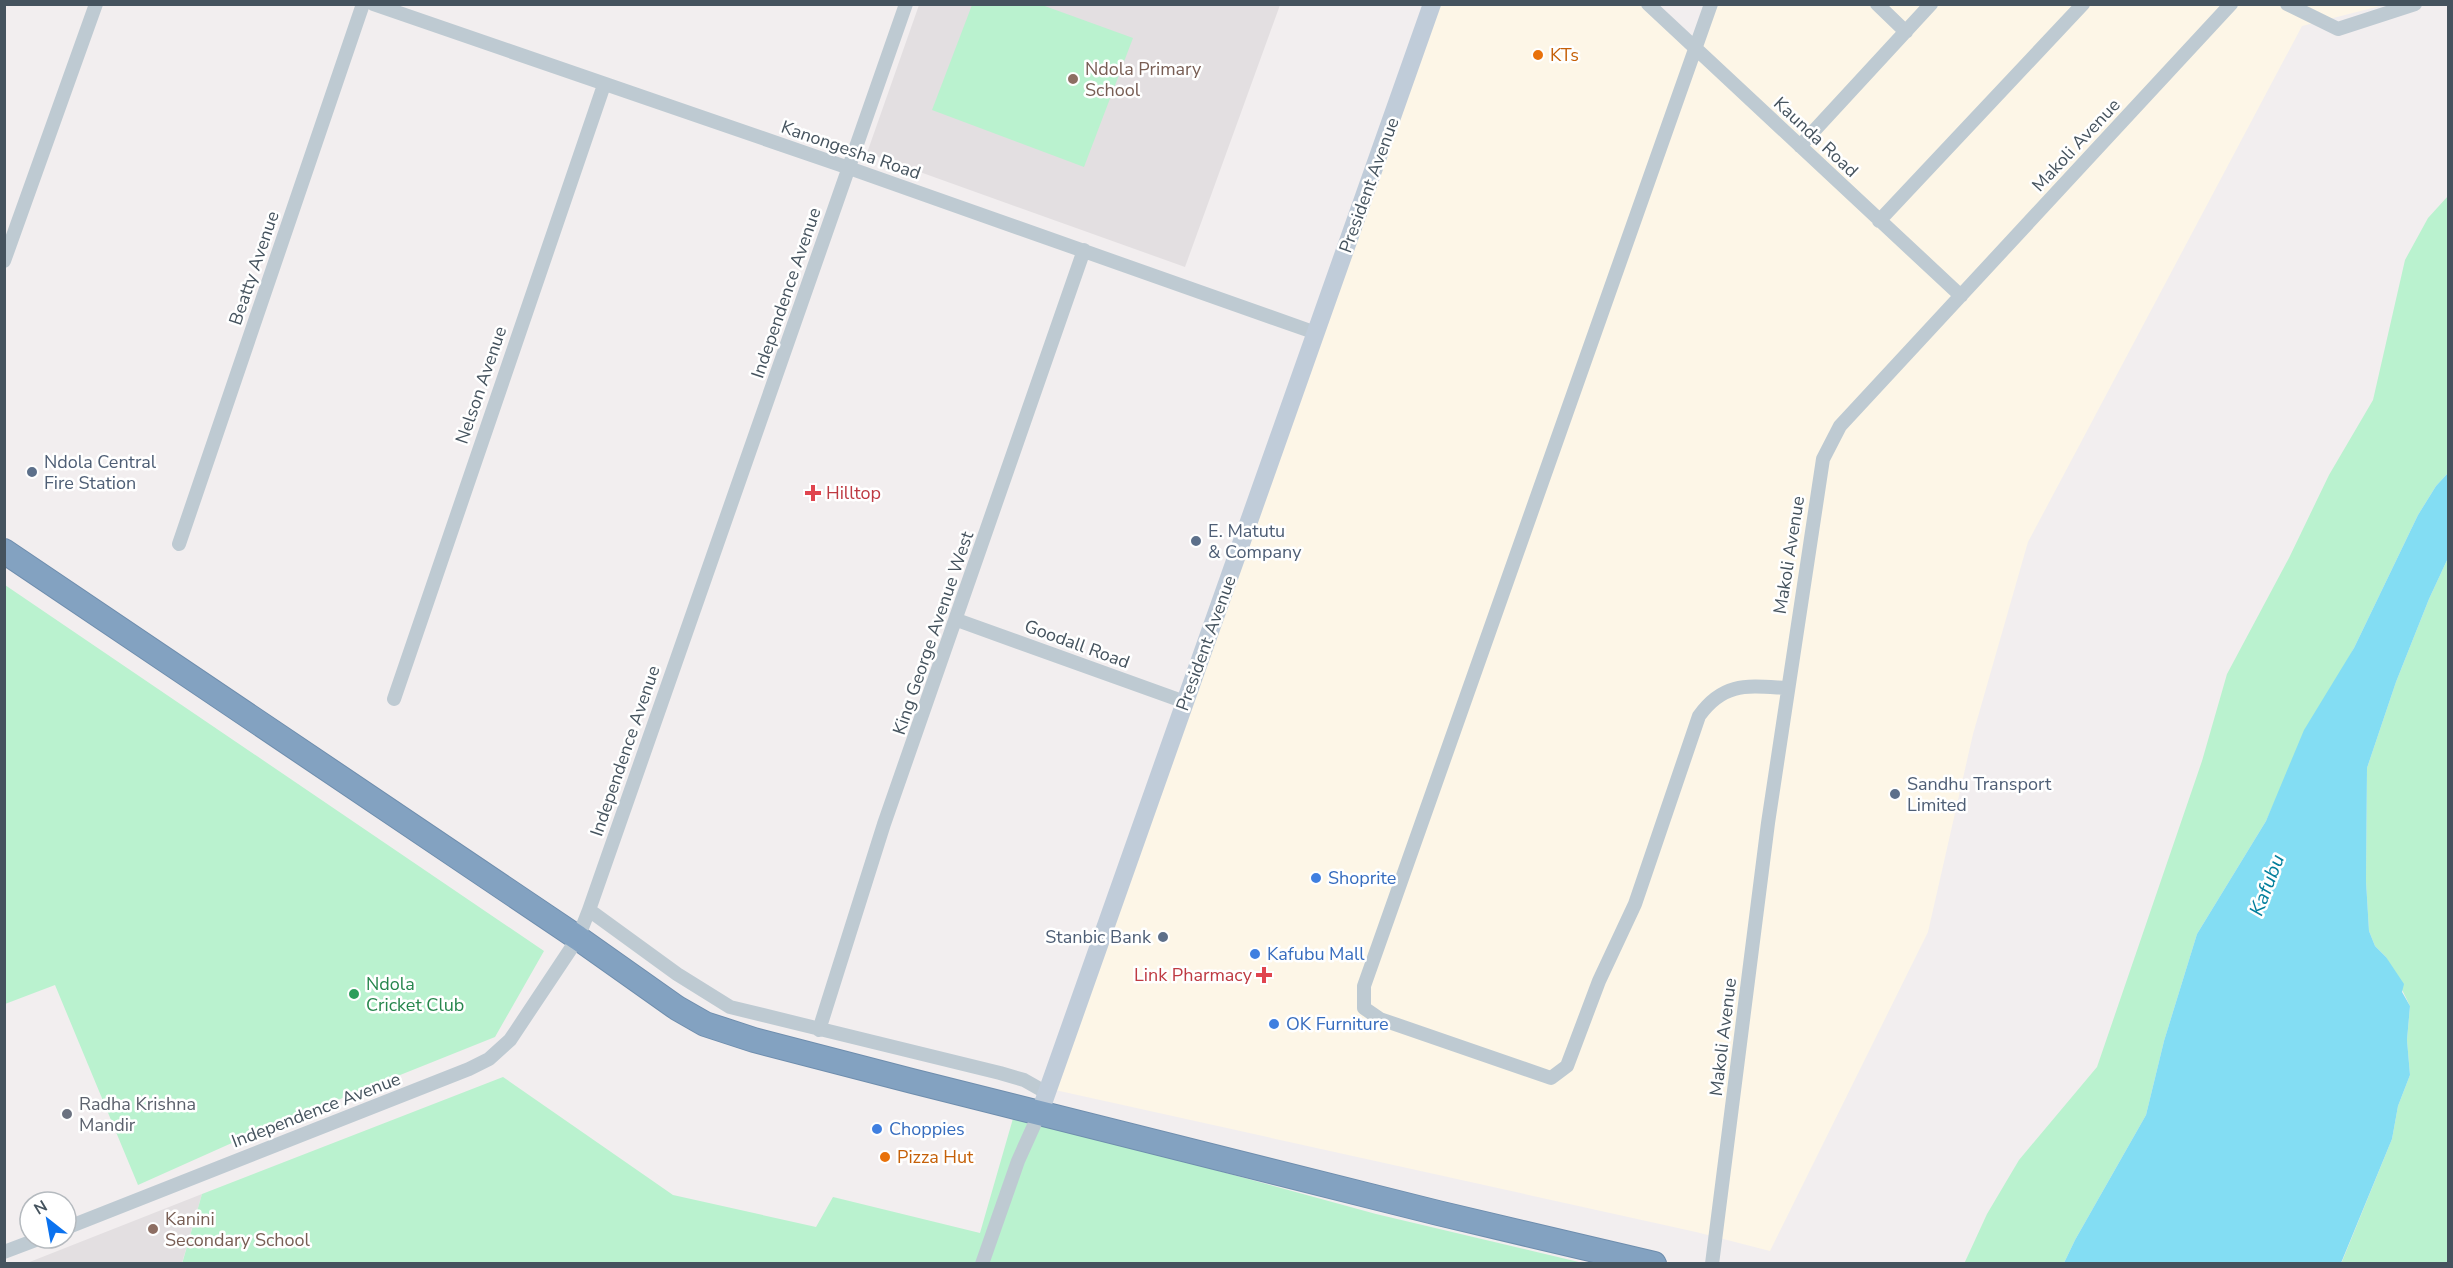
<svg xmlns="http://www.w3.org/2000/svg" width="2453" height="1268" font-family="'Nunito Sans',sans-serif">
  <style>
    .commercial { fill: #fdf6e7 }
    .education { fill: #e3dfe1 }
    .green { fill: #baf2cf }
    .water { fill: #83ddf3 }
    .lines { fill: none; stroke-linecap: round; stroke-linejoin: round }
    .highway-casing { stroke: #6e8dad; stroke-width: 26 }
    .street { stroke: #becad2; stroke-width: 14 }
    .secondary { stroke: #c0ccd9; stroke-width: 18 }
    .highway { stroke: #83a2c1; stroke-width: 24 }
    .food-dot { fill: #e8710a; stroke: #fff; stroke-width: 2 }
    .education-dot { fill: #8d6e63; stroke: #fff; stroke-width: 2 }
    .service-dot { fill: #5c6f8a; stroke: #fff; stroke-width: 2 }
    .health-dot { fill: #e0444e; stroke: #fff; stroke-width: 2 }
    .shop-dot { fill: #3f7fe0; stroke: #fff; stroke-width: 2 }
    .leisure-dot { fill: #2e9e5b; stroke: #fff; stroke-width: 2 }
    .worship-dot { fill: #6b7280; stroke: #fff; stroke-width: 2 }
    .labels { text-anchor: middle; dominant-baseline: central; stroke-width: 5; stroke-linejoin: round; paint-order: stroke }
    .food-label { font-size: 18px; fill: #c56008; stroke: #fff; text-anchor: start }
    .education-label { font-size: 18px; fill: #785e54; stroke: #fff; text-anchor: start }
    .street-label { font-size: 18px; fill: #45535e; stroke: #fff }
    .service-label { font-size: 18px; fill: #4e5e75; stroke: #fff; text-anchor: start }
    .health-label { font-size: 18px; fill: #be3a42; stroke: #fff; text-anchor: start }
    .shop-label { font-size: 18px; fill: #366cbe; stroke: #fff; text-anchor: start }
    .leisure-label { font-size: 18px; fill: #27864d; stroke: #fff; text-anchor: start }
    .worship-label { font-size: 18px; fill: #5b616d; stroke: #fff; text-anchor: start }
    .water-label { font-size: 20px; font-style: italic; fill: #037f9c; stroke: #fff }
  </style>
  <rect width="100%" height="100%" fill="#f2eeef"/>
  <!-- commercial -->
  <path class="commercial" d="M1440 5H1657L1702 45 1717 5H2384L2302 26 2028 542 1973 734 1928 932 1770 1251 1696 1232 1055 1090Z"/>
  <!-- education -->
  <path class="education" d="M919 5H1280L1185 267 867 153Z
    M202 1194 182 1263H27Z"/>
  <!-- green -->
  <path class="green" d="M972 5H1042L1133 38 1084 167 932 110Z
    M2448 196V473L2436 486 2418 515 2354 648 2293 761 2266 821 2197 934 2164 1041 2146 1115 2075 1240 2064 1263 1964 1264 1987 1214 2019 1160 2097 1067 2202 761 2227 674 2289 558 2329 475 2373 400 2405 260 2428 218Z
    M2448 558V1263L2341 1264 2392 1139 2398 1106 2410 1075 2407 1040 2410 1006 2386 957 2375 946 2369 931 2366 881 2367 768 2396 682 2429 599Z
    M5 585 544 951 495 1037 243 1138 138 1185 55 985 5 1004Z
    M503 1077 673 1195 816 1227 833 1197 980 1233 1014 1115 1376 1214 1583 1263 182 1264 202 1194Z"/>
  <!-- water -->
  <path class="water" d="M2448 473V558L2429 599 2396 682 2367 768 2366 881 2369 931 2375 946 2386 957 2404 984 2402 992 2410 1006 2407 1040 2410 1075 2398 1106 2392 1139 2341 1263H2064L2075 1240 2146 1115 2164 1041 2197 934 2266 821 2304 730 2354 648 2418 515 2436 486Z"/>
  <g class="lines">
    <defs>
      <path id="highway" d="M4 551 578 938 677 1008 705 1024 754 1040 912 1081 1438 1213 1654 1264"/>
    </defs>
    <!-- highway casing -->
    <use href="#highway" class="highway-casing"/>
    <!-- street -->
    <path class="street" d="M373 4 849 168 1316 333
      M1648 4 1961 296
      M1711 4 1364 986V1008L1380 1019 1551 1078 1567 1066 1599 981 1635 904 1699 716C1724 681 1749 686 1787 688
      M1877 4 1906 32
      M2287 4 2338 29 2415 4
      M1800 146 1931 4
      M1879 221 2083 4
      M4 261 96 4
      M179 544 363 4
      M957 620 1185 702
      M394 699 604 85
      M589 910 677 974 730 1007 1000 1073 1024 1080 1047 1093
      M819 1030 884 824 1084 250
      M66 1228 469 1069 489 1059 510 1040 578 938 589 910 906 4
      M4 1252 41 1238
      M982 1264 1018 1161 1040 1112
      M1712 1264 1768 823 1823 459 1840 426 2231 4"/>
    <!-- secondary -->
    <path class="secondary" d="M1040 1112 1432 4"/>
    <!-- highway -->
    <use href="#highway" class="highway"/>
  </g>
  <!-- markers -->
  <g class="food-dot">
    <circle cx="1538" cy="55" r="6"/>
    <circle cx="885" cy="1157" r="6"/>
  </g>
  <g class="education-dot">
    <circle cx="1073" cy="79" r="6"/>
    <circle cx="153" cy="1229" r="6"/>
  </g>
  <g class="service-dot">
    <circle cx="32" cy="472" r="6"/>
    <circle cx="1196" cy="541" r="6"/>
    <circle cx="1895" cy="794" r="6"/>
    <circle cx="1163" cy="937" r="6"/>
  </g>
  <g class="health-dot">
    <path d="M810 484h6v6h6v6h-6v6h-6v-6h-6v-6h6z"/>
    <path d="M1261 966h6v6h6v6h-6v6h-6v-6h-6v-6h6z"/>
  </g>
  <g class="shop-dot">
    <circle cx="1316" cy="878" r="6"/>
    <circle cx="1255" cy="954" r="6"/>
    <circle cx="1274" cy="1024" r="6"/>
    <circle cx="877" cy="1129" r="6"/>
  </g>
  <circle class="leisure-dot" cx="354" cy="994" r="6"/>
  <circle class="worship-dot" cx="67" cy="1114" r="6"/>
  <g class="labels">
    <!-- food labels -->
    <g class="food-label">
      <text x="1550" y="55">KTs</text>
      <text x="897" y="1157">Pizza Hut</text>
    </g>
    <!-- education labels -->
    <g class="education-label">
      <text x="1085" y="69">Ndola Primary<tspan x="1085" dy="21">School</tspan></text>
      <text x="165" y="1219">Kanini<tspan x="165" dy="21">Secondary School</tspan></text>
    </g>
    <!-- street labels -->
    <g class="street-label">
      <text transform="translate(1816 137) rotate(43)">Kaunda Road</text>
      <text transform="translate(2076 145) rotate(-47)">Makoli Avenue</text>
      <text transform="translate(851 150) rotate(19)">Kanongesha Road</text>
      <text transform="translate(1369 185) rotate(-70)">President Avenue</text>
      <text transform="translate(254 268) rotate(-71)">Beatty Avenue</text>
      <text transform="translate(786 293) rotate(-71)">Independence Avenue</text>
      <text transform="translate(481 385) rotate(-71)">Nelson Avenue</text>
      <text transform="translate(1789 555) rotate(-81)">Makoli Avenue</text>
      <text transform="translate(933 633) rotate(-71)">King George Avenue West</text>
      <text transform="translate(1206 643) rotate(-70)">President Avenue</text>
      <text transform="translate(1077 644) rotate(20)">Goodall Road</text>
      <text transform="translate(625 751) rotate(-71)">Independence Avenue</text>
      <text transform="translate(1723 1037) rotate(-83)">Makoli Avenue</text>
      <text transform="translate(316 1110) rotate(-21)">Independence Avenue</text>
    </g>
    <!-- service labels -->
    <g class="service-label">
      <text x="44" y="462">Ndola Central<tspan x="44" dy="21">Fire Station</tspan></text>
      <text x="1208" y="531">E. Matutu<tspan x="1208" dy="21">&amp; Company</tspan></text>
      <text x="1907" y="784">Sandhu Transport<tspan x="1907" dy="21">Limited</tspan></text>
      <text x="1151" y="937" text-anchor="end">Stanbic Bank</text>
    </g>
    <!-- health labels -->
    <g class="health-label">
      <text x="826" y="493">Hilltop</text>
      <text x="1252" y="975" text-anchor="end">Link Pharmacy</text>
    </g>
    <!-- shop labels -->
    <g class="shop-label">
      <text x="1328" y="878">Shoprite</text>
      <text x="1267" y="954">Kafubu Mall</text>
      <text x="1286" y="1024">OK Furniture</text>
      <text x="889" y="1129">Choppies</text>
    </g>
    <!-- leisure labels -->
    <g class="leisure-label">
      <text x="366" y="984">Ndola<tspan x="366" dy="21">Cricket Club</tspan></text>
    </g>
    <!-- worship labels -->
    <g class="worship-label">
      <text x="79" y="1104">Radha Krishna<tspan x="79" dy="21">Mandir</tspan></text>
    </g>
    <!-- water labels -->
    <g class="water-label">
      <text transform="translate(2267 885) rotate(-69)">Kafubu</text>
    </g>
  </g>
  <!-- border -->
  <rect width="2453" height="1268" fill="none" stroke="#45535e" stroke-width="12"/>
  <!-- north arrow -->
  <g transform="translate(48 1220) rotate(329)"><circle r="28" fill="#ffffff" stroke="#b5babf" stroke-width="1.5"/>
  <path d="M0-4.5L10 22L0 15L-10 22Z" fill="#0b72ef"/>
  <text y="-9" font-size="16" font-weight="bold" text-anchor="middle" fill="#45535e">N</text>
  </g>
</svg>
